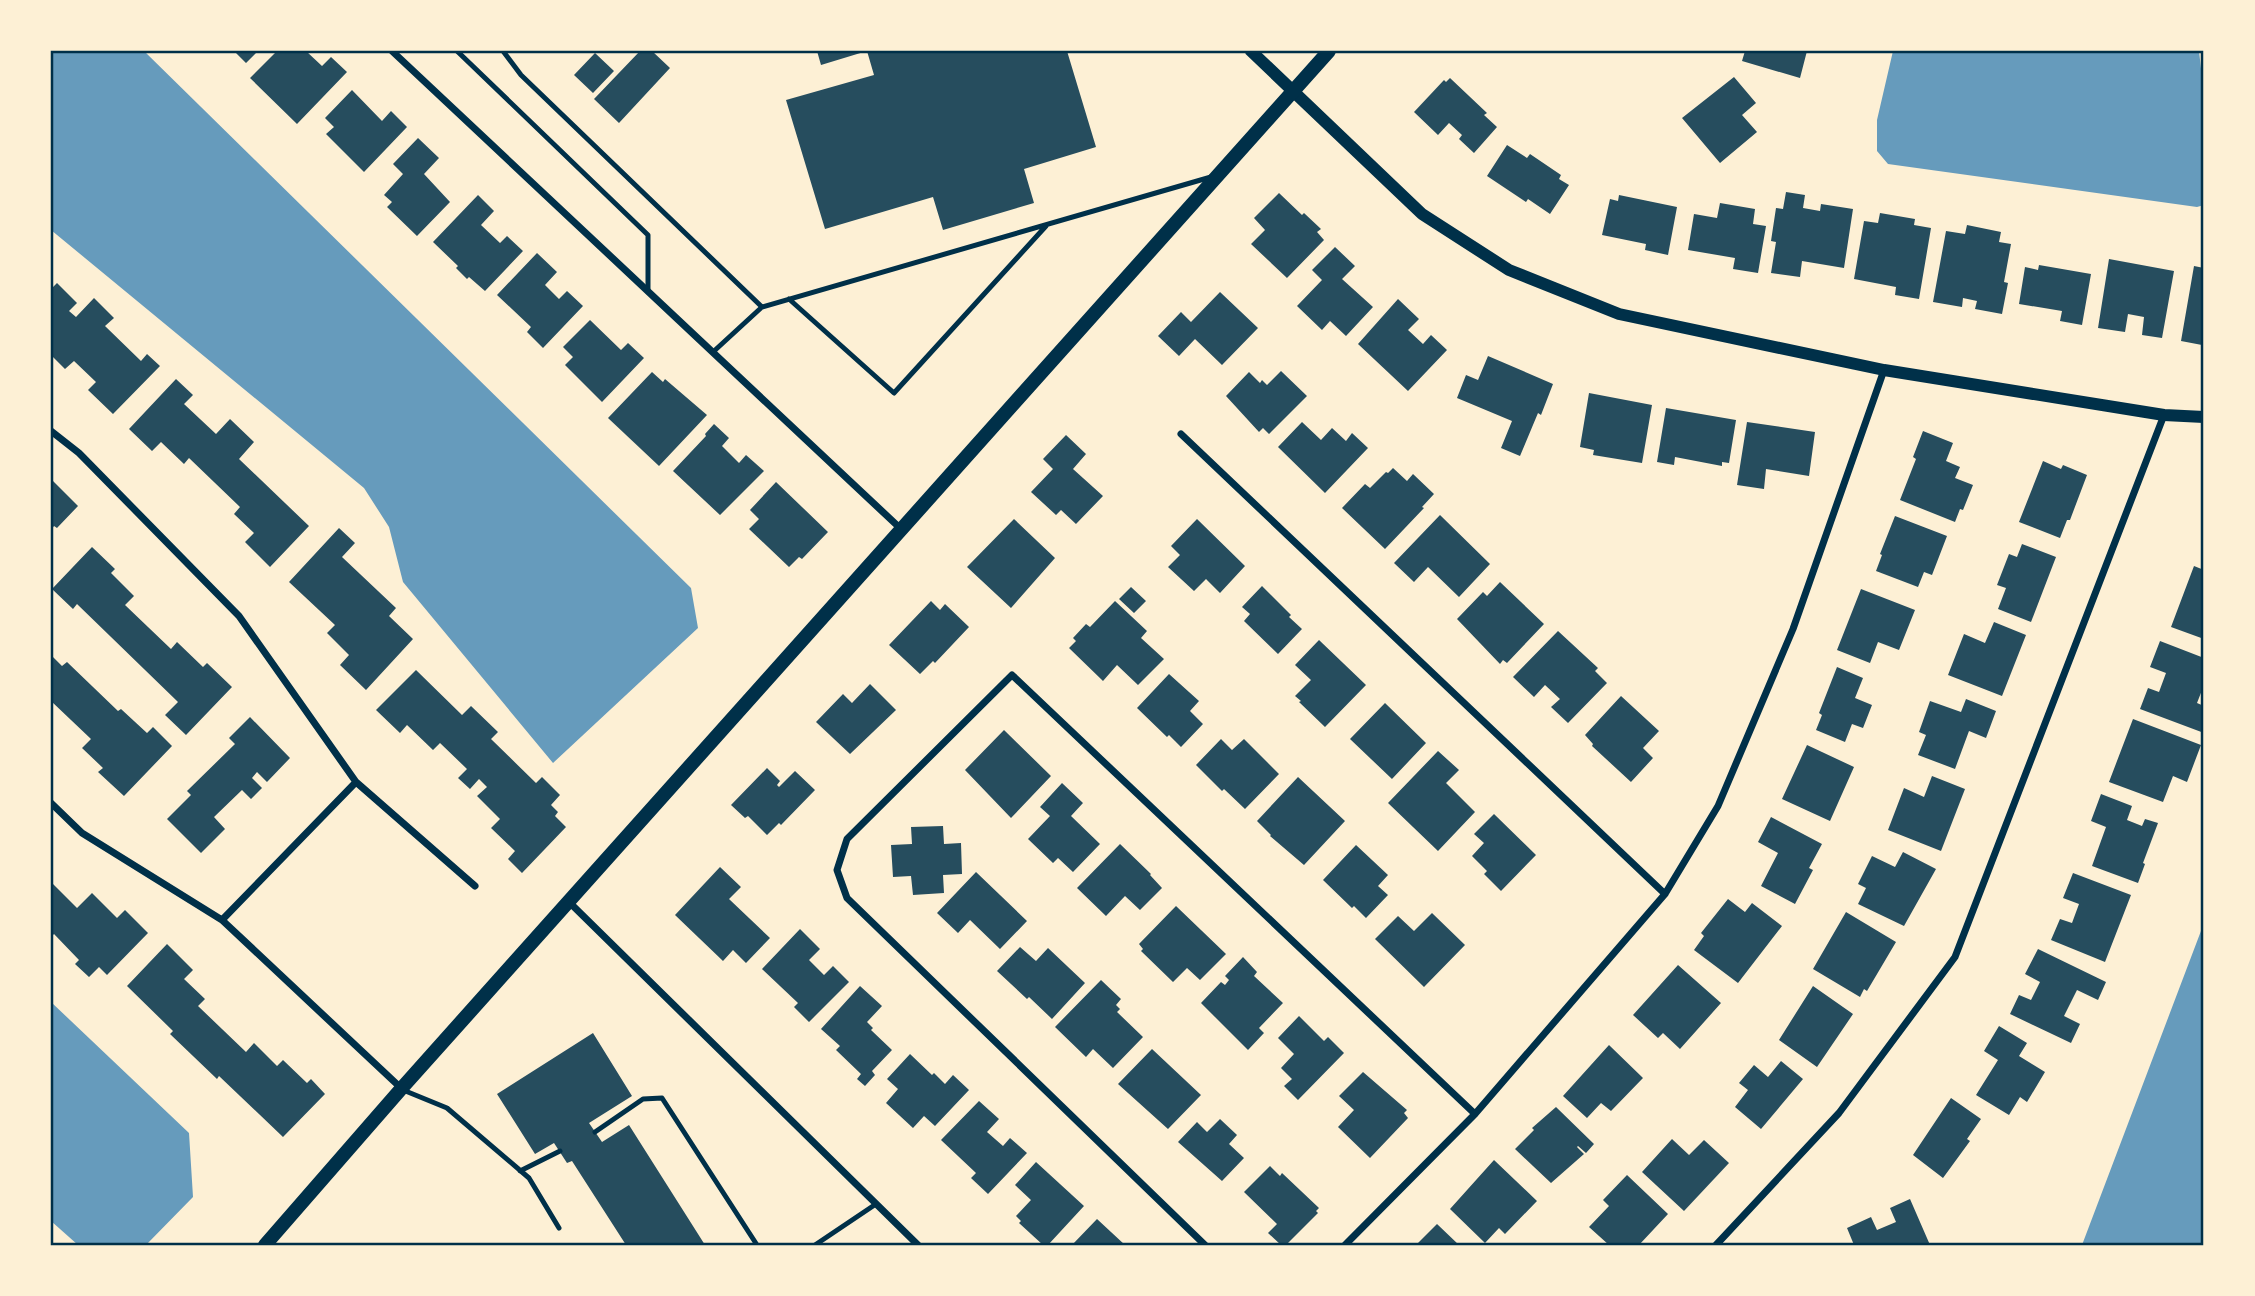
<svg xmlns="http://www.w3.org/2000/svg" width="2255" height="1296" font-family="'Exo 2',sans-serif">
  <style>
    .water { fill: #669bbc }
    .building { fill: #264d5e }
    .lines { fill: none; stroke-linecap: round; stroke-linejoin: round }
    .service { stroke: #003049; stroke-width: 5 }
    .minor { stroke: #003049; stroke-width: 7 }
    .tertiary { stroke: #003049; stroke-width: 12 }
    .secondary { stroke: #003049; stroke-width: 14 }
    .neatline { fill: none; stroke: #003049; stroke-width: 2.5 }
  </style>
  <rect width="100%" height="100%" fill="#fdf0d5"/>
  <!-- water -->
  <path class="water" d="M51 51H144L691 588 698 628 553 763 403 582 389 527 364 488 51 230Z
    M1893 51H2199L2204 95V205L2197 207 1888 164 1877 151V120Z
    M2204 923V1245H2082Z
    M51 1002 189 1133 193 1197 146 1245H78L51 1221Z"/>
  <!-- building -->
  <path class="building" d="M234 51H258L246 63Z
    M277 51H306L322 66 331 57 347 72 297 124 250 78Z
    M640 51H652L670 68 619 123 594 99Z
    M817 51H1067L1096 147 1024 169 1034 203 943 230 933 197 825 229 786 100 874 75 867 51 821 65Z
    M1745 51H1807L1800 78 1742 61Z
    M595 53 614 71 593 93 574 75Z
    M1734 77 1756 103 1742 115 1757 132 1720 163 1682 118Z
    M1450 78 1487 113 1484 115 1497 127 1474 153 1459 139 1462 135 1449 123 1438 135 1414 112 1444 80 1446 82Z
    M352 90 382 121 391 111 407 127 364 172 326 134 334 127 325 118Z
    M418 138 439 158 424 174 450 202 417 236 387 207 392 202 384 195 403 174 393 164Z
    M1507 145 1527 158 1530 154 1561 175 1559 179 1569 185 1550 214 1528 199 1526 202 1487 176Z
    M1786 192 1805 195 1803 208 1820 211 1821 204 1853 209 1844 268 1802 261 1800 277 1771 273 1776 242 1771 241 1776 208 1783 209Z
    M1279 193 1302 215 1304 213 1321 229 1317 232 1324 240 1287 278 1251 244 1265 230 1254 218Z
    M478 195 494 211 481 225 500 243 507 236 523 251 485 291 469 277 467 279 456 268 458 266 433 242Z
    M1619 195 1677 207 1668 255 1645 250 1646 244 1602 235 1610 199 1618 201Z
    M1720 203 1755 209 1753 224 1766 226 1758 273 1733 269 1735 258 1688 250 1694 214 1717 218Z
    M1880 213 1915 219 1914 225 1931 228 1919 299 1895 295 1896 287 1854 279 1864 221 1878 223Z
    M1967 225 2001 232 1999 242 2011 244 2004 282 2008 283 2002 314 1975 309 1977 301 1963 298 1962 307 1933 302 1946 231 1965 234Z
    M1335 247 1355 266 1342 279 1373 307 1346 336 1330 321 1322 330 1297 306 1322 280 1312 270Z
    M537 253 557 272 545 285 559 299 567 291 583 306 543 348 527 332 531 327 497 295Z
    M2109 259 2174 271 2162 338 2142 335 2144 317 2128 314 2125 332 2098 328Z
    M2039 265 2091 274 2082 325 2060 321 2062 311 2019 304 2025 267 2038 270Z
    M2194 266 2204 268V336L2202 345 2181 341Z
    M57 283 77 303 69 311 76 317 94 298 114 318 105 326 141 361 147 354 160 366 113 414 88 390 96 382 74 361 65 369 51 355V289Z
    M1220 292 1258 328 1222 365 1195 339 1179 356 1158 336 1181 312 1191 322Z
    M1398 299 1419 319 1408 330 1423 344 1431 335 1447 350 1408 391 1358 344Z
    M590 320 621 350 628 343 644 358 602 402 565 365 573 357 563 347Z
    M1488 356 1553 384 1541 415 1538 413 1520 456 1501 448 1512 421 1457 398 1466 375 1478 380Z
    M1281 371 1307 396 1269 434 1263 428 1259 432 1226 396 1249 372 1260 383 1262 380 1267 385Z
    M652 372 663 382 665 379 707 415 659 466 608 418Z
    M176 379 193 395 184 404 216 434 230 419 254 442 239 459 309 526 270 567 245 542 254 533 234 514 240 507 189 458 184 464 161 442 152 451 129 429Z
    M1589 393 1652 405 1642 463 1593 455 1594 450 1580 447Z
    M1666 408 1736 420 1729 463 1722 462V466L1675 457 1674 465 1657 462Z
    M1302 422 1321 440 1332 428 1346 441 1352 433 1368 448 1325 493 1278 447Z
    M1747 422 1815 432 1809 476 1766 469 1764 489 1737 485Z
    M714 424 729 438 722 446 739 463 746 455 764 471 720 515 673 471 706 436 705 434Z
    M1923 431 1953 443 1946 461 1960 467 1955 478 1973 485 1963 510 1960 509 1955 522 1900 500 1916 459 1913 457Z
    M1066 435 1086 454 1073 469 1103 496 1076 524 1061 510 1056 515 1031 492 1053 469 1043 459Z
    M2043 461 2061 469 2063 465 2087 475 2070 520H2067L2060 538 2019 522Z
    M1393 468 1407 481 1413 474 1434 494 1422 507 1424 508 1385 549 1342 508 1365 484 1370 488 1386 472 1388 473Z
    M51 479 78 506 57 528 54 526 51 530Z
    M776 482 828 532 802 559 799 557 789 567 749 529 759 519 750 510Z
    M1440 515 1490 564 1459 597 1428 567 1414 582 1394 563Z
    M1895 516 1947 536 1932 575 1924 572 1918 587 1876 571 1882 555 1880 554Z
    M1014 519 1055 558 1011 608 967 567Z
    M1197 519 1245 566 1220 593 1206 579 1194 591 1168 567 1180 555 1171 546Z
    M339 528 355 543 342 557 396 608 389 616 413 639 366 690 340 665 349 655 327 633 335 625 289 582Z
    M2022 544 2056 557 2031 622 1998 609 2006 588 1997 585 2009 554 2017 557Z
    M92 547 115 569 111 573 134 596 125 605 171 649 177 642 203 667 207 663 232 687 186 735 165 715 178 702 77 604 73 609 52 589Z
    M2194 566 2204 570V639L2171 627Z
    M1500 582 1544 624 1507 663 1503 660 1500 664 1457 619 1483 592 1487 596Z
    M1262 586 1291 615 1289 617 1302 629 1278 654 1244 621 1250 614 1242 607Z
    M1131 587 1146 601 1134 613 1119 599Z
    M1861 589 1915 610 1899 650 1878 642 1870 663 1837 650Z
    M931 601 940 610 945 604 969 627 935 663 933 661 920 674 889 645Z
    M1115 601 1147 631 1141 638 1164 659 1138 685 1117 665 1103 681 1069 648 1076 641 1073 638 1086 624 1090 627Z
    M1994 622 2026 635 2002 696 1948 675 1964 634 1985 643Z
    M1558 631 1598 668 1595 671 1607 683 1568 723 1551 707 1560 699 1545 685 1534 697 1513 677Z
    M1319 640 1366 685 1325 727 1299 702 1301 701 1295 696 1311 680 1295 665Z
    M2160 641 2204 658V685L2197 703 2204 706V733L2140 709 2148 688 2159 692 2166 673 2150 667Z
    M51 655 62 666 67 662 118 711 121 709 147 733 153 727 172 746 124 796 98 772 103 768 82 748 91 739 51 701Z
    M1837 667 1863 678 1855 698 1872 705 1863 728 1852 724 1845 742 1816 730 1822 715 1819 713Z
    M416 670 462 715 471 706 498 732 491 739 536 783 542 777 560 795 551 805 558 812 555 816 566 827 522 873 508 859 515 851 491 828 500 819 477 796 487 787 479 779 470 789 458 778 467 769 440 743 433 750 407 725 400 733 376 710Z
    M1169 674 1199 701 1190 711 1203 724 1181 747 1169 735 1167 737 1137 708Z
    M870 684 896 710 850 754 816 722 843 694 852 703Z
    M1621 696 1659 731 1643 748 1653 758 1631 782 1592 746 1593 744 1585 735Z
    M1966 699 1996 711 1986 738 1969 731 1955 769 1918 755 1926 735 1919 732 1930 701 1961 712Z
    M1385 703 1426 743 1392 779 1350 739Z
    M250 717 290 758 267 782 257 772 252 778 262 788 251 799 242 790 214 817 225 829 201 853 167 819 191 795 187 791 235 744 229 738Z
    M2133 719 2201 745 2187 782 2173 776 2163 802 2109 782Z
    M1004 730 1051 776 1011 818 965 770Z
    M1221 739 1232 750 1244 739 1279 774 1245 809 1224 789 1222 791 1196 765Z
    M1807 745 1854 767 1830 821 1782 799Z
    M1438 751 1459 770 1446 783 1475 812 1438 851 1388 803Z
    M767 768 780 781 777 785 779 787 795 771 815 790 781 825 779 823 767 835 748 816 745 818 731 805Z
    M1932 776 1965 789 1941 851 1888 830 1904 788 1924 797Z
    M1298 777 1345 821 1304 865 1270 836 1271 835 1257 821Z
    M1062 783 1083 803 1071 816 1100 844 1073 872 1058 858 1053 863 1028 839 1050 816 1040 807Z
    M2101 794 2132 806 2127 820 2142 826 2145 819 2158 823 2143 863 2145 864 2138 883 2092 866 2106 827 2091 821Z
    M1494 814 1536 855 1501 891 1484 874 1487 871 1472 856 1484 843 1474 834Z
    M1771 817 1822 844 1809 868 1813 870 1795 904 1761 886 1778 853 1758 842Z
    M943 826 944 844 961 843 962 874 943 875 944 893 913 895 911 876 893 877 891 845 912 844 911 827Z
    M1120 844 1151 874 1150 875 1162 888 1140 910 1125 896 1106 916 1077 888Z
    M1356 845 1388 875 1378 886 1388 895 1366 918 1354 906 1352 908 1323 880Z
    M1903 852 1936 869 1904 926 1858 904 1866 888 1858 884 1872 856 1895 867Z
    M720 867 741 887 729 899 770 938 746 963 733 950 723 961 675 915Z
    M976 872 1027 921 1000 949 970 920 958 933 937 913Z
    M2073 873 2131 895 2105 962 2051 940 2060 919 2072 923 2079 904 2063 898Z
    M51 882 77 908 92 893 117 918 125 910 148 933 107 975 99 967 89 977 75 964 79 960 54 934 51 937Z
    M1728 899 1745 912 1752 903 1782 926 1738 983 1694 950 1704 936 1701 933Z
    M1176 906 1226 954 1200 980 1187 968 1173 982 1141 951 1143 949 1139 944Z
    M1846 912 1896 942 1867 991 1864 989 1860 997 1813 969Z
    M1432 913 1465 945 1424 987 1375 939 1398 916 1414 931Z
    M800 929 820 949 809 960 824 975 833 966 849 982 809 1022 794 1007 798 1003 762 969Z
    M167 944 193 970 184 979 205 999 198 1006 246 1052 254 1043 277 1066 283 1060 307 1083 311 1079 325 1094 283 1137 219 1076 217 1079 170 1034 173 1031 127 986Z
    M1020 947 1036 961 1048 948 1085 983 1052 1019 1029 997 1027 999 997 971Z
    M2038 949 2106 982 2098 1000 2077 990 2064 1016 2080 1024 2071 1043 2010 1014 2019 995 2031 1000 2040 982 2025 974Z
    M1243 957 1257 972 1254 976 1283 1003 1259 1028 1264 1033 1248 1050 1201 1003 1221 982 1225 985 1229 980 1225 976Z
    M1678 965 1721 1003 1680 1049 1663 1033 1658 1038 1633 1015Z
    M1101 980 1121 999 1116 1005 1120 1009 1117 1012 1143 1037 1113 1068 1093 1049 1086 1057 1055 1027Z
    M860 986 882 1006 867 1022 873 1028 871 1030 892 1050 872 1071 875 1075 865 1086 857 1079 861 1074 836 1050 840 1046 821 1029Z
    M1813 986 1853 1014 1817 1067 1779 1040Z
    M1299 1016 1324 1041 1328 1037 1344 1053 1298 1100 1284 1086 1292 1079 1281 1068 1294 1054 1278 1038Z
    M1999 1026 2027 1043 2019 1056 2045 1072 2027 1102 2020 1097 2009 1115 1976 1095 1998 1060 1984 1051Z
    M593 1033 632 1096 589 1123 602 1142 629 1125 705 1245H626L572 1161 567 1163 554 1143 535 1154 497 1094Z
    M1609 1045 1643 1078 1611 1111 1601 1103 1587 1118 1563 1096Z
    M1152 1049 1201 1095 1168 1129 1118 1084Z
    M910 1054 932 1075 934 1073 945 1084 953 1075 969 1090 935 1126 924 1116 913 1128 886 1103 898 1089 887 1079Z
    M1781 1061 1803 1079 1761 1129 1735 1107 1748 1090 1739 1083 1754 1065 1768 1077Z
    M1363 1072 1407 1110 1404 1113 1408 1118 1370 1158 1338 1127 1354 1110 1339 1096Z
    M1951 1098 1981 1119 1967 1139 1970 1141 1943 1178 1913 1155Z
    M979 1101 999 1119 987 1132 1003 1146 1010 1138 1027 1153 988 1194 971 1178 976 1173 941 1140Z
    M1556 1107 1594 1144 1586 1153 1578 1146 1577 1147 1584 1154 1551 1183 1515 1149 1534 1130 1532 1128Z
    M1220 1119 1237 1135 1229 1144 1244 1158 1222 1181 1178 1142 1197 1122 1207 1132Z
    M1672 1139 1689 1155 1704 1140 1729 1163 1684 1211 1642 1172Z
    M1494 1160 1537 1201 1505 1234 1499 1228 1485 1243 1450 1209Z
    M1036 1162 1084 1206 1048 1245H1043L1019 1223 1021 1221 1016 1216 1031 1200 1015 1185Z
    M1270 1166 1280 1176 1282 1173 1319 1208 1316 1211 1318 1213 1286 1245H1281L1268 1233 1277 1224 1244 1192Z
    M1627 1175 1668 1214 1639 1245H1609L1589 1227 1609 1206 1603 1200Z
    M1910 1199 1930 1245H1854L1847 1228 1871 1217 1877 1230 1896 1222 1890 1208Z
    M1097 1219 1125 1245H1072Z
    M1437 1224 1459 1245H1416Z"/>
  <g class="lines">
    <!-- service -->
    <path class="service" d="M457 51 648 235V292
      M503 51 521 75 762 307
      M789 299 894 393 1046 226
      M713 352 762 307 1211 177
      M403 1090 447 1108 529 1178 559 1228
      M595 1132 643 1099 662 1098 757 1245
      M520 1171 560 1151
      M815 1245 876 1204"/>
    <!-- minor -->
    <path class="minor" d="M392 51 901 529
      M51 431 79 453 239 616 356 782 475 886
      M1181 434 1665 894
      M51 803 82 833 222 920 401 1088
      M569 902 918 1245
      M222 920 356 782
      M1205 1245 847 898 837 870 847 839 1012 675 1475 1114
      M1345 1245 1475 1114 1665 894 1718 806 1793 629 1884 370
      M1716 1245 1839 1113 1955 957 2164 415"/>
    <!-- tertiary -->
    <path class="tertiary" d="M1251 51 1422 214 1509 270 1619 314 1884 370 2164 415 2204 417"/>
    <!-- secondary -->
    <path class="secondary" d="M265 1245 401 1089 1329 51"/>
  </g>
  <!-- border -->
  <rect width="2255" height="1296" fill="none" stroke="#fdf0d5" stroke-width="105"/>
  <rect x="52" y="52" width="2150" height="1192" class="neatline"/>
</svg>
